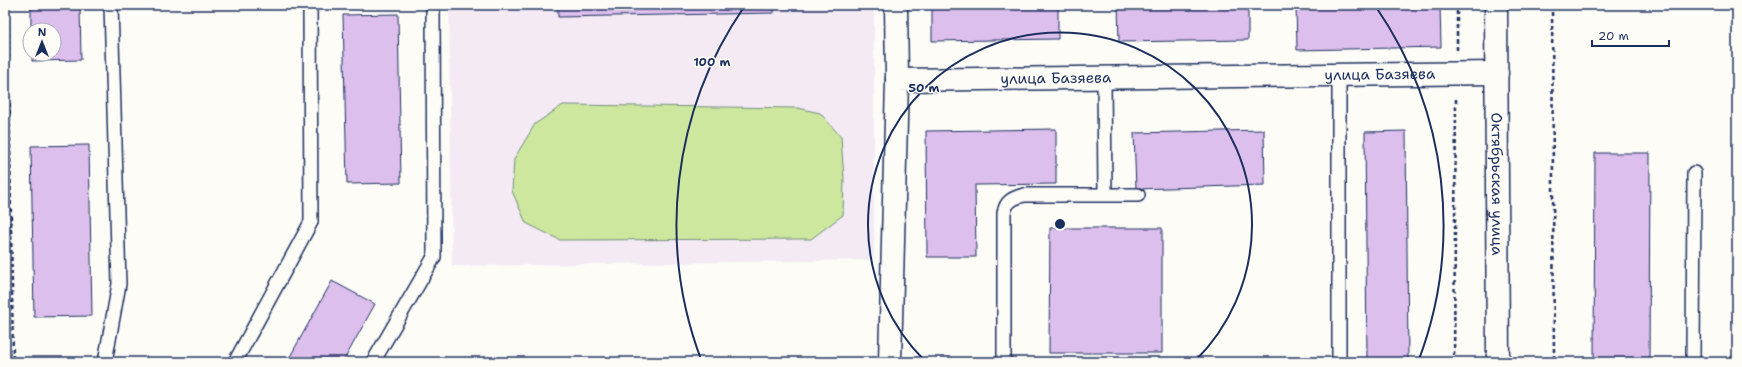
<svg xmlns="http://www.w3.org/2000/svg" width="1742" height="367" font-family="'Shantell Sans',sans-serif">
  <style>
    .built { fill: #f3eaf4 }
    .green { fill: #cde89e; stroke: #748c7e }
    .building { fill: #ddbfed; stroke: #1b2f5e }
    .lines { fill: none; stroke-linecap: round; stroke-linejoin: round }
    .lane-casing { stroke: #1b2f5e; stroke-width: 16 }
    .street-casing { stroke: #1b2f5e; stroke-width: 25 }
    .secondary-casing { stroke: #1b2f5e; stroke-width: 25 }
    .path { stroke: #1b2f5e; stroke-width: 2.5; stroke-dasharray: 4 3; stroke-linecap: butt }
    .lane { stroke: #fdfcf7; stroke-width: 13 }
    .street { stroke: #fdfcf7; stroke-width: 22 }
    .secondary { stroke: #fdfcf7; stroke-width: 22 }
    .ring { fill: none; stroke: #1b2f5e; stroke-width: 2 }
    .labels { text-anchor: middle; dominant-baseline: central; stroke-width: 3; stroke-linejoin: round; paint-order: stroke }
    .street-label { font-size: 15px; fill: #1b2f5e; stroke: #fdfcf7 }
    .centre { fill: #1b2f5e; stroke: #fdfcf7; stroke-width: 2 }
    .ring-label { font-size: 12px; text-anchor: middle; font-weight: bold; fill: #1b2f5e; stroke: #fdfcf7; stroke-width: 3; stroke-linejoin: round; paint-order: stroke }
  </style>
  <rect width="100%" height="100%" fill="#fdfcf7"/>
  <filter id="ink" filterUnits="userSpaceOnUse"><feTurbulence type="fractalNoise" baseFrequency=".025" numOctaves="2"/><feDisplacementMap in="SourceGraphic" scale="8" xChannelSelector="R" yChannelSelector="G"/><feConvolveMatrix kernelMatrix="1 2 1 2 8 2 1 2 1" color-interpolation-filters="sRGB"/></filter>
  <g filter="url(#ink)">
    <!-- built -->
    <path class="built" d="M449 5H874V260L452 266Z"/>
    <!-- green -->
    <path class="green" d="M563 105 798 108 820 113 841 137 844 179 843 215 811 239 560 240 526 223 512 191 514 159 535 124Z"/>
    <!-- building -->
    <path class="building" d="M31 5H80L81 60 32 61V54H54V30H31Z
      M558 5H774V13L558 17Z
      M932 5H1058V39L932 41Z
      M1118 5H1248V40L1119 42Z
      M1296 5H1440L1441 47 1297 50Z
      M398 14 401 183 347 184 343 15Z
      M1056 129V184L975 185 976 257H927L926 131Z
      M1264 130 1265 185 1136 189 1134 133Z
      M1406 131 1408 362H1367L1365 132Z
      M89 145 92 316 34 317 31 146Z
      M1595 153H1650L1649 362H1594Z
      M1050 228H1162V353H1049Z
      M332 281 375 304 343 362H287Z"/>
    <g class="lines">
      <defs>
        <path id="lane" d="M1339 75V362
          M1105 195H1138
          M105 362 119 284 111 5
          M235 362 311 222 310 5
          M373 362 434 257 433 5
          M1004 362V213C1006 201 1013 198 1024 195H1105L1104 78
          M1693 362 1694 173"/>
        <g id="street">
          <path d="M896 5 897 80"/>
          <path id="s1" d="M890 362 897 80 1497 73"/>
        </g>
        <g id="secondary">
          <path id="s2" d="M1496 5 1498 362"/>
        </g>
      </defs>
      <!-- lane casing -->
      <use href="#lane" class="lane-casing"/>
      <!-- street casing -->
      <use href="#street" class="street-casing"/>
      <!-- secondary casing -->
      <use href="#secondary" class="secondary-casing"/>
      <!-- path -->
      <path class="path" d="M8 5 13 362
        M1552 5 1554 362
        M1457 50V5
        M1454 362 1456 97"/>
      <!-- lane -->
      <use href="#lane" class="lane"/>
      <!-- street -->
      <use href="#street" class="street"/>
      <!-- secondary -->
      <use href="#secondary" class="secondary"/>
    </g>
  </g>
  <!-- distance rings -->
  <g class="ring">
    <path d="M925 361A192 192 0 1 1 1195 361"/>
    <path d="M702 362A384 384 0 0 1 744 7M1376 7A384 384 0 0 1 1418 362"/>
  </g>
  <g class="labels">
    <!-- street labels -->
    <g class="street-label">
      <text stroke="none"><textPath href="#s1" startOffset="765">улица Базяева</textPath></text>
      <text stroke="none"><textPath href="#s1" startOffset="441">улица Базяева</textPath></text>
      <text stroke="none"><textPath href="#s2" startOffset="179">Октябрьская улица</textPath></text>
    </g>
  </g>
  <circle cx="1060" cy="224" r="6" class="centre"/>
  <g class="ring-label">
    <text x="712" y="66">100 m</text>
    <text x="924" y="92">50 m</text>
  </g>
  <!-- margin -->
  <rect width="1742" height="367" fill="none" stroke="#fdfcf7" stroke-width="20"/>
  <rect x="10" y="10" width="1722" height="347" fill="none" stroke="#1b2f5e" stroke-width="1.5" filter="url(#ink)"/>
  <!-- north arrow -->
  <g transform="translate(42 42)"><circle r="19" fill="#fdfcf7" stroke="#a3aaba"/>
  <path d="M0-3L7 15L0 10L-7 15Z" fill="#1b2f5e"/>
  <text y="-6" font-size="11" font-weight="bold" text-anchor="middle" fill="#1b2f5e">N</text>
  </g>
  <!-- scale -->
  <path d="M1592 40v6h77v-6" fill="none" stroke="#1b2f5e" stroke-width="2"/>
  <text x="1598" y="40" font-size="12" fill="#1b2f5e" stroke="#fdfcf7" stroke-width="3" paint-order="stroke">20 m</text>
</svg>
